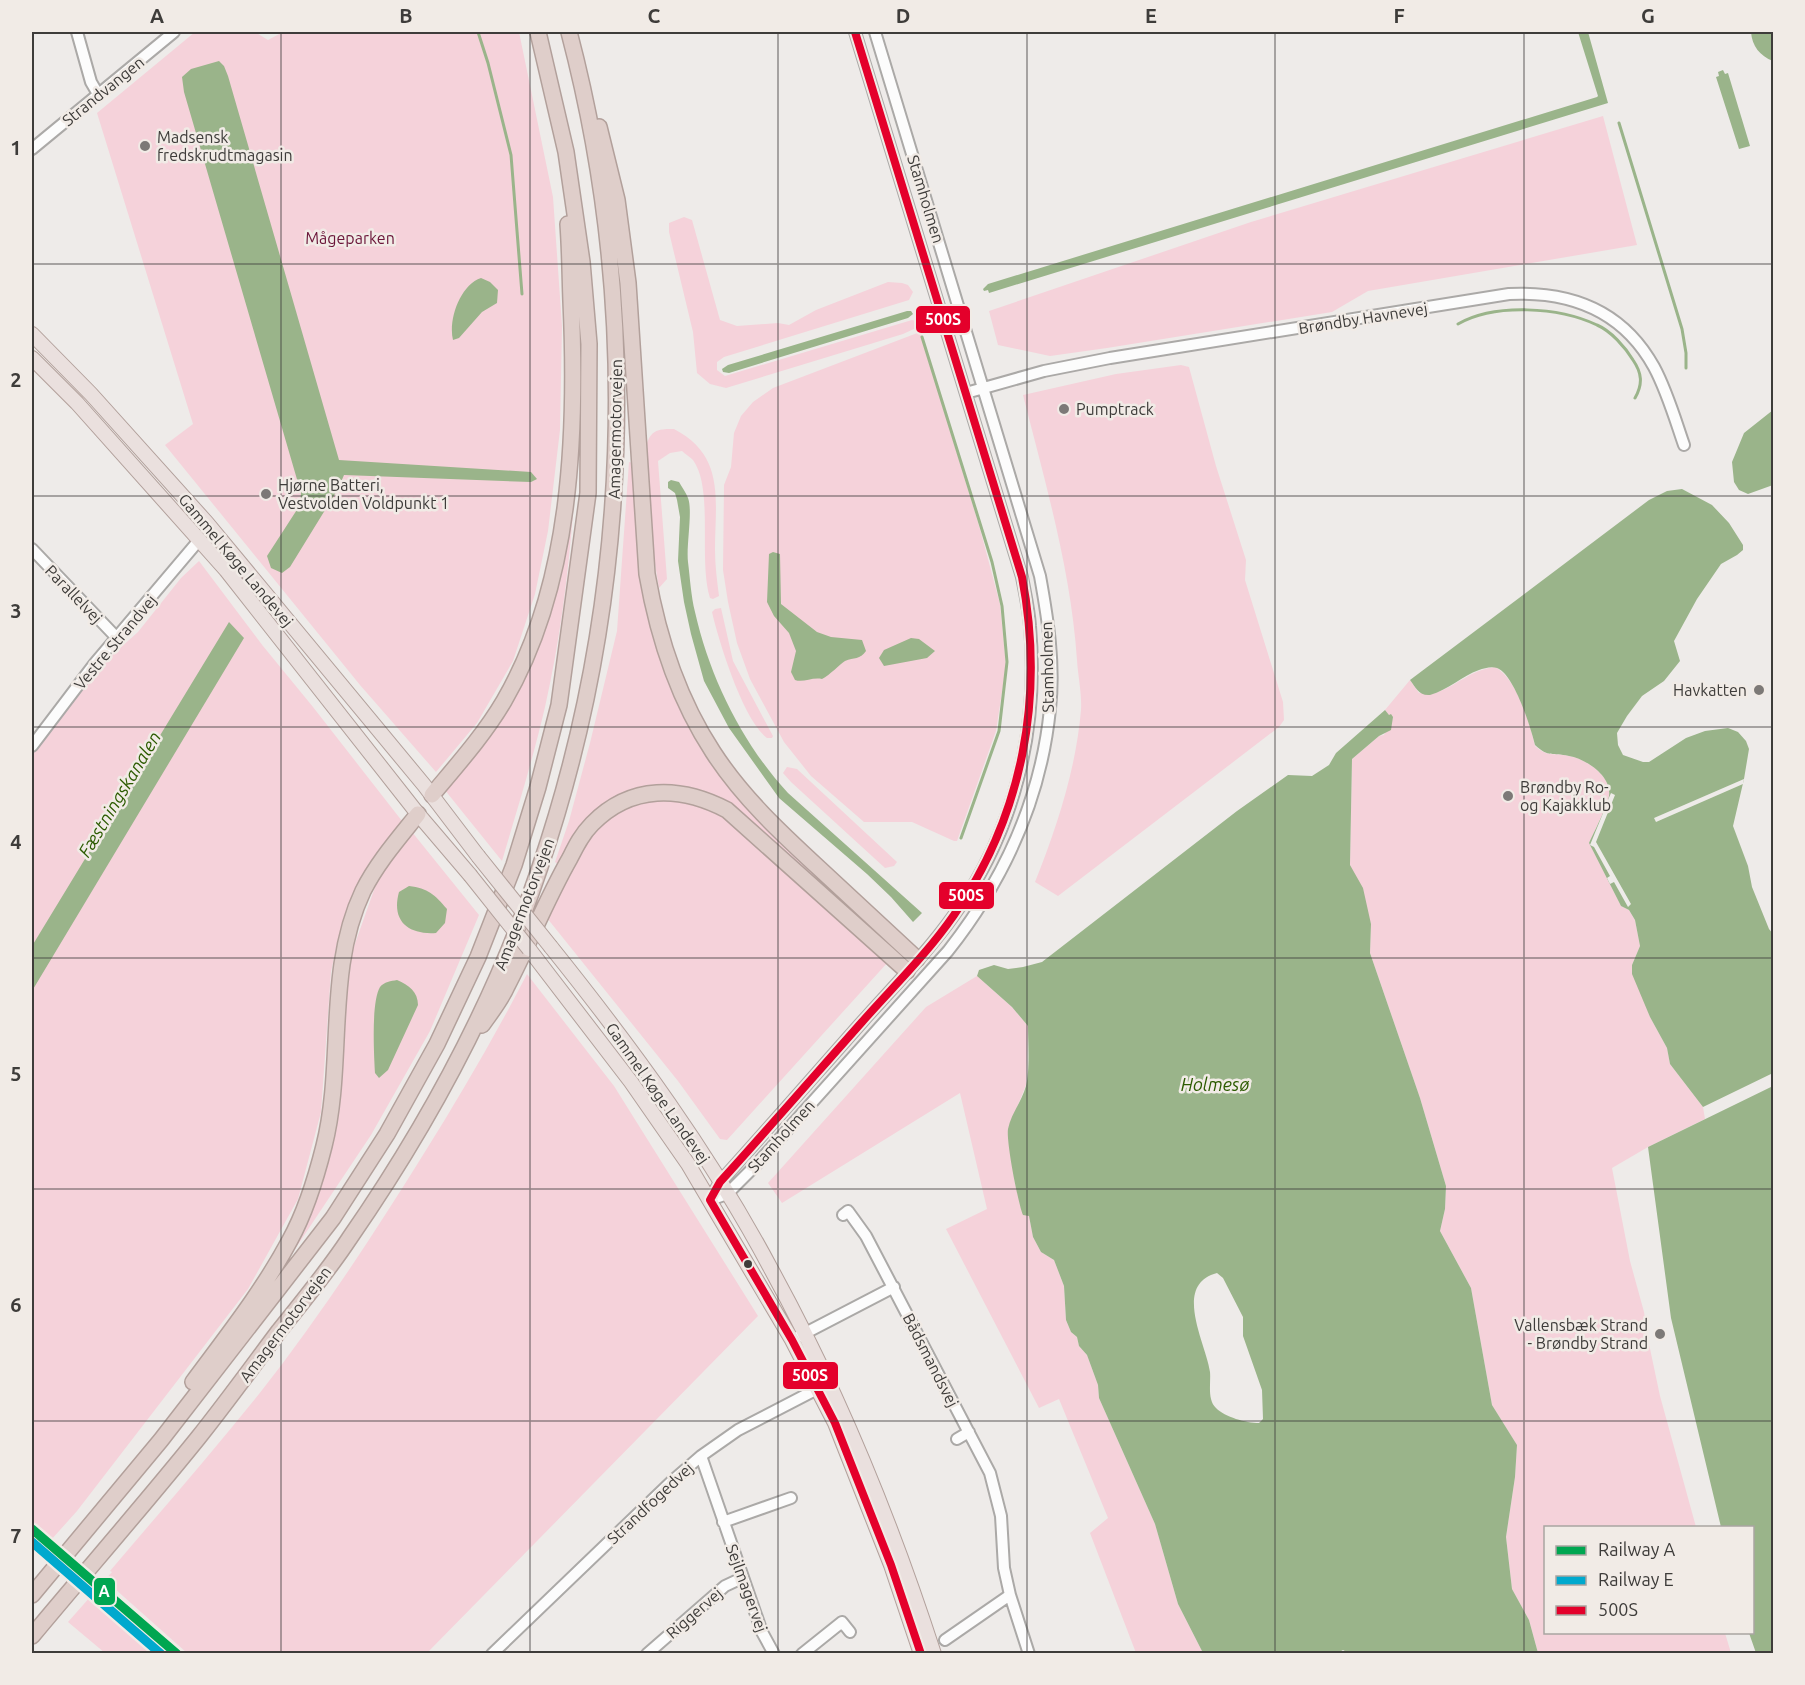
<svg xmlns="http://www.w3.org/2000/svg" width="1805" height="1685" font-family="Ubuntu,sans-serif">
  <style>
    .green { fill: #f5d2da }
    .water { fill: #9ab48a; fill-rule: evenodd }
    .pier { fill: #eeebe9 }
    .lines { fill: none; stroke-linecap: round; stroke-linejoin: round }
    .stream { stroke: #9ab48a; stroke-width: 3 }
    .minor-casing { stroke: #aba9a7; stroke-width: 14 }
    .major-casing { stroke: #b2a09b; stroke-width: 16 }
    .highway-casing { stroke: #b2a09b; stroke-width: 18 }
    .minor { stroke: #fcfcfc; stroke-width: 10 }
    .major { stroke: #eae0de; stroke-width: 14 }
    .highway { stroke: #dfceca; stroke-width: 15 }
    .major-bridge-casing { stroke: #b2a09b; stroke-width: 16; stroke-linecap: butt }
    .major-bridge { stroke: #eae0de; stroke-width: 14 }
    .bus-1-casing { stroke: #f1ebe6; stroke-width: 12 }
    .bus-1 { stroke: #e4002b; stroke-width: 8 }
    .rail-1-casing { stroke: #f1ebe6; stroke-width: 14 }
    .rail-2-casing { stroke: #f1ebe6; stroke-width: 14 }
    .rail-1 { stroke: #00a651; stroke-width: 9 }
    .rail-2 { stroke: #00a9ce; stroke-width: 9 }
    .grid { fill: none; stroke: #3e3c3a; stroke-width: 1.5; stroke-opacity: 0.55 }
    .poi-dot { fill: #7c7977; stroke: #f1ebe6; stroke-width: 2 }
    .bus-dot { fill: #3e3c3a; stroke: #f1ebe6; stroke-width: 2 }
    .labels { text-anchor: middle; dominant-baseline: central; stroke-width: 5; stroke-linejoin: round; paint-order: stroke }
    .street-label { font-size: 16px; fill: #3e3c3a; stroke: #f1ebe6 }
    .poi-label { font-size: 16px; fill: #3e3c3a; stroke: #f1ebe6; text-anchor: start }
    .park-label { font-size: 16px; fill: #6b1539; stroke: #f1ebe6 }
    .water-label { font-size: 18px; font-style: italic; fill: #2c5b01; stroke: #f1ebe6 }
    .line-badge { stroke: #f1ebe6; stroke-width: 2 }
    .badge-label { font-size: 16px; text-anchor: middle; font-weight: bold; fill: #fff }
    .neatline { fill: none; stroke: #3e3c3a; stroke-width: 2 }
    .grid-label { font-size: 20px; text-anchor: middle; font-weight: bold; fill: #3e3c3a }
  </style>
  <rect width="100%" height="100%" fill="#eeebe9"/>
  <!-- green -->
  <path class="green" d="M195 32H255L268 40 283 32H519L553 197 562 326 560 430 548 531 535 594 513 661 477 723 436 772 360 685 165 445 193 424 97 113Z
    M1603 116 1637 245 1368 291 1332 312 1107 348 1050 356 998 345 989 311 1251 222Z
    M684 217 692 220 720 320 737 326 778 323 789 325 816 310 888 282 902 283 908 285 913 292 909 300 724 357 717 362V370L725 376 912 320 916 321V328L903 334 726 388 710 384 697 373 693 332 669 232V223Z
    M920 332 980 529 1000 604 1006 666 996 731 957 841H954L912 822H864L811 776 784 742 750 679 737 643 728 602 723 570 724 485 731 467 734 433 741 416 753 402 773 388Z
    M1181 365 1189 367 1216 466 1246 560 1245 580 1283 702 1284 720 1279 727 1058 896 1035 882C1057 827 1076 769 1081 710 1082 694 1078 676 1077 660 1071 570 1045 482 1023 395L1116 374Z
    M674 429C726 456 715 501 715 550 715 565 717 581 719 596L713 599 710 598C698 559 714 489 693 460 690 457 685 454 682 451L670 453 658 461 667 579 659 588 652 546 647 443C652 429 660 429 674 429Z
    M578 440C573 530 565 619 545 707 533 759 517 810 502 861L444 789 528 663Z
    M629 462 633 463 654 639 667 679 683 714 702 748 900 950 898 953 736 808 706 792 677 785 648 788 619 797 559 865 555 862 569 821 590 743 617 631Z
    M199 561 263 646 313 707 402 821 369 863 350 904 338 938 331 972 321 1112 298 1199 248 1289 77 1511 51 1540 32 1523V754L100 666 138 632 181 578Z
    M721 608 733 661 773 736 772 738H767C743 720 719 642 712 612L715 609Z
    M1495 667C1517 679 1529 721 1535 746 1549 758 1552 752 1569 756 1586 759 1612 776 1609 796 1607 807 1594 832 1589 843L1621 906 1629 910 1635 920 1640 946 1632 965 1650 1017 1667 1048 1670 1064 1703 1107 1705 1119 1648 1147 1612 1168 1630 1261 1644 1312 1649 1344 1660 1396 1696 1527 1546 1528V1632L1725 1633 1731 1653H1538L1529 1620 1512 1589 1506 1537 1515 1477 1517 1445 1492 1405 1471 1288 1440 1231 1445 1209 1446 1186 1420 1098 1370 953 1371 924 1350 865 1352 759 1379 736 1384 735 1391 719 1385 710 1410 680 1419 693C1425 693 1433 695 1438 692 1459 684 1471 670 1495 667Z
    M787 767 797 769 897 862 894 866 885 868 791 782 783 773Z
    M670 797 698 803 727 816 888 962 727 1140 720 1139 678 1081 547 918C570 873 591 813 646 800 654 798 662 798 670 797Z
    M412 832 479 915 430 1031 371 1135 295 1249 290 1247 298 1232 342 1034 352 952 379 876Z
    M527 974 614 1086 758 1316 427 1653H187L105 1580 112 1572 110 1571C160 1512 211 1454 259 1394 319 1318 372 1237 423 1155 460 1096 495 1036 527 974Z
    M977 976 1012 1007 1028 1026 1026 1085 1008 1130 1015 1184 1019 1195 1020 1206 1029 1216 1033 1237 1041 1252 1054 1260 1064 1286 1066 1320 1071 1332 1077 1337 1079 1346 1087 1355 1098 1385 1099 1398 1155 1524 1178 1604 1203 1653H1136L1090 1533 1108 1518 1059 1399 1039 1408 946 1229 987 1209 960 1093 782 1203 768 1183 926 1007Z
    M91 1596 157 1653H105L68 1622Z"/>
  <!-- water -->
  <path class="water" d="M1578 32H1588L1608 103 989 293 988 290 984 291 983 289 988 284 1597 97 1598 96Z
    M1751 32H1773V61C1760 56 1752 46 1751 32Z
    M219 61 224 66 228 76 339 460 531 472 537 479 531 482 344 475 338 489 290 567 282 573 271 568 267 556 300 505 301 493 184 92 182 77 191 69Z
    M1723 70 1725 74 1728 73 1750 146 1739 149 1716 77 1719 76 1718 72Z
    M481 278 490 282 498 290 497 303 482 312 459 338 453 340C448 320 460 285 481 278Z
    M907 311H911L913 314 908 318 729 373 723 372 722 369 728 365Z
    M1773 410V485L1748 494 1739 490 1734 482 1732 462 1744 433Z
    M671 480 679 482C682 487 686 493 688 498 693 511 686 545 688 562 690 578 691 596 695 612 710 678 742 743 788 793L922 913 913 922 891 897 867 874 779 798 729 728 704 681 691 634 684 602 678 561 680 517 677 500 675 493 668 488V482Z
    M1682 489 1712 505 1729 523 1743 545V550L1737 555 1721 564 1697 599 1674 641 1680 661 1664 681 1642 696 1627 716 1617 733 1618 745 1623 755 1643 762H1649L1686 738 1705 731 1728 728 1738 732 1746 741 1749 749 1744 779 1733 826 1748 866 1752 887 1769 929 1773 934V1073L1703 1107 1670 1064 1667 1048 1650 1017 1632 974V965L1640 946 1635 920 1629 910 1621 906 1589 843C1594 832 1607 807 1609 796 1612 776 1586 759 1569 756 1552 752 1549 758 1535 745 1531 728 1514 674 1497 668 1492 666 1484 668 1479 670 1462 676 1448 690 1430 695 1419 696 1416 688 1410 680L1649 500 1667 491Z
    M773 552 780 554 781 604 817 632 831 637 862 640 866 651C860 660 854 657 845 661 840 664 830 675 822 679 812 677 803 683 795 680L791 672 796 651 789 633 774 616 767 602 769 554Z
    M229 622 244 638 32 991V946Z
    M911 638 919 639 935 651 927 658 884 666 879 658 884 650Z
    M1385 710 1389 715 1391 714 1393 717 1391 730 1379 736 1352 759 1350 865 1363 888 1371 924 1370 953 1420 1098 1446 1186 1445 1209 1440 1231 1471 1288 1492 1405 1517 1445 1515 1477 1506 1537 1512 1589 1529 1620 1538 1653 1350 1654 1343 1650 1336 1654 1203 1653 1178 1604 1155 1524 1099 1398 1098 1385 1087 1355 1079 1346 1077 1337 1071 1332 1066 1320 1064 1286 1054 1260 1041 1252 1033 1237 1029 1216 1023 1215C1018 1203 1006 1141 1008 1129 1011 1114 1022 1101 1026 1086 1030 1070 1028 1043 1028 1026L1012 1007 977 976 979 970 994 965 1008 969 1023 967 1042 962 1237 811 1288 775 1312 776 1329 765 1336 753ZM1217 1273 1223 1278 1243 1317V1336L1262 1390 1263 1419 1259 1423C1246 1423 1225 1417 1216 1408 1207 1400 1211 1383 1210 1372 1206 1343 1172 1285 1217 1273Z
    M409 886C428 888 435 895 447 909L445 923 436 933C408 935 391 921 399 892Z
    M397 980C409 985 418 992 418 1005L388 1070 379 1078 375 1073C374 1055 371 1002 380 987 384 982 391 981 397 980Z
    M1773 1086V1653H1756L1749 1633 1752 1632V1528L1721 1527 1671 1318 1648 1147Z"/>
  <!-- pier -->
  <path class="pier" d="M1744 779 1743 784 1656 822 1654 818Z
    M1611 793 1615 795 1596 842 1631 904 1628 907 1614 882 1610 884 1607 878 1610 876 1594 847 1590 845 1606 806 1602 804 1604 799 1608 800Z"/>
  <g class="lines">
    <!-- stream -->
    <path class="stream" d="M478 32 488 63 511 155 522 294
      M1619 123 1682 329 1686 353V368
      M1458 324C1495 303 1559 307 1597 325 1611 331 1625 347 1633 360 1642 373 1643 384 1635 398
      M922 337 992 562 1002 606 1007 662 999 731 961 838"/>
    <defs>
      <path id="minor" d="M77 32 91 82 98 94
        M32 149 174 32
        M966 393 1044 371 1110 358 1509 294C1571 291 1623 311 1654 367 1667 391 1675 419 1684 445
        M32 549 117 638
        M32 746 95 663 200 539
        M710 1200 727 1194 755 1166 948 951C1004 880 1041 799 1050 709 1055 664 1048 620 1040 576L875 32
        M710 1200 720 1182C768 1129 815 1075 862 1022 893 987 927 953 954 915 1015 830 1039 730 1030 626 1029 610 1025 593 1022 577L855 32
        M843 1215 848 1211 866 1236 990 1473 1001 1516 1004 1568 1010 1595
        M792 1340 894 1287
        M957 1439 969 1432
        M701 1456 762 1632 774 1654
        M723 1522 791 1498
        M945 1640 1010 1595 1029 1654
        M492 1654 671 1482 701 1456 738 1430 823 1386
        M647 1654 725 1586 742 1578
        M802 1654 842 1622 850 1632"/>
      <path id="major" d="M32 334 91 394 207 523 424 785 478 856
        M32 358 77 403 226 570 418 814 470 875
        M551 947C632 1048 710 1154 771 1269 838 1391 891 1521 934 1654
        M529 949 631 1082 688 1164 792 1340 835 1423 891 1565 921 1654"/>
      <path id="highway" d="M599 127 617 200 628 283 647 574C658 637 677 697 713 752 742 797 781 833 820 869 852 899 885 929 917 959
        M432 795C457 765 484 735 504 701 572 584 577 433 571 301 570 276 570 250 568 224
        M482 1025C491 1012 501 1000 507 986 529 944 546 900 570 858 576 846 582 834 592 824 631 784 681 786 727 810L907 971
        M193 1382C227 1336 263 1291 290 1240 306 1211 316 1178 324 1146 345 1063 325 971 363 891 377 863 398 839 418 814
        M32 1595 161 1440 333 1218 387 1134 437 1044 478 957 514 865 538 787 559 705 588 493 589 344 582 262 566 152 538 32
        M32 1636C87 1570 144 1505 198 1438 226 1403 252 1367 279 1331 303 1301 328 1271 349 1239 428 1125 496 999 540 867 631 599 641 306 569 32"/>
    </defs>
    <!-- minor casing -->
    <use href="#minor" class="minor-casing"/>
    <!-- major casing -->
    <use href="#major" class="major-casing"/>
    <!-- highway casing -->
    <use href="#highway" class="highway-casing"/>
    <!-- minor -->
    <use href="#minor" class="minor"/>
    <!-- major -->
    <use href="#major" class="major"/>
    <!-- highway -->
    <use href="#highway" class="highway"/>
    <defs>
      <path id="major-bridge" d="M478 856 551 947
        M470 875 529 949"/>
    </defs>
    <!-- major-bridge casing -->
    <use href="#major-bridge" class="major-bridge-casing"/>
    <!-- major-bridge -->
    <use href="#major-bridge" class="major-bridge"/>
    <defs>
      <path id="bus-1" d="M855 32 1022 577C1045 696 1023 815 954 915 927 954 893 987 862 1022 815 1075 768 1129 720 1182L710 1200 792 1340 835 1423 891 1565 921 1654"/>
    </defs>
    <!-- bus-1 casing -->
    <use href="#bus-1" class="bus-1-casing"/>
    <!-- bus-1 -->
    <use href="#bus-1" class="bus-1"/>
    <defs>
      <path id="rail-1" d="M32 1529 177 1654"/>
      <path id="rail-2" d="M32 1542 161 1654"/>
    </defs>
    <!-- rail-1 casing -->
    <use href="#rail-1" class="rail-1-casing"/>
    <!-- rail-2 casing -->
    <use href="#rail-2" class="rail-2-casing"/>
    <!-- rail-1 -->
    <use href="#rail-1" class="rail-1"/>
    <!-- rail-2 -->
    <use href="#rail-2" class="rail-2"/>
  </g>
  <!-- grid -->
  <path class="grid" d="M281 32V1654M530 32V1654M778 32V1654M1027 32V1654M1275 32V1654M1524 32V1654M32 264H1774M32 496H1774M32 727H1774M32 958H1774M32 1189H1774M32 1421H1774"/>
  <!-- markers -->
  <g class="poi-dot">
    <circle cx="145" cy="146" r="6"/>
    <circle cx="1064" cy="409" r="6"/>
    <circle cx="266" cy="494" r="6"/>
    <circle cx="1759" cy="690" r="6"/>
    <circle cx="1508" cy="796" r="6"/>
    <circle cx="1660" cy="1334" r="6"/>
  </g>
  <circle class="bus-dot" cx="748" cy="1264" r="5"/>
  <g class="labels">
    <!-- street labels -->
    <g class="street-label">
      <text transform="translate(103 91) rotate(-39)">Strandvangen</text>
      <text transform="translate(926 199) rotate(73)">Stamholmen</text>
      <text transform="translate(1363 318) rotate(-9)">Brøndby Havnevej</text>
      <text transform="translate(615 429) rotate(-89)">Amagermotorvejen</text>
      <text transform="translate(236 560) rotate(50)">Gammel Køge Landevej</text>
      <text transform="translate(74 594) rotate(46)">Parallelvej</text>
      <text transform="translate(115 642) rotate(-50)">Vestre Strandvej</text>
      <text transform="translate(1047 667) rotate(-91)">Stamholmen</text>
      <text transform="translate(524 904) rotate(-69)">Amagermotorvejen</text>
      <text transform="translate(658 1093) rotate(55)">Gammel Køge Landevej</text>
      <text transform="translate(781 1136) rotate(-48)">Stamholmen</text>
      <text transform="translate(285 1324) rotate(-53)">Amagermotorvejen</text>
      <text transform="translate(931 1360) rotate(63)">Bådsmandsvej</text>
      <text transform="translate(650 1503) rotate(-43)">Strandfogedvej</text>
      <text transform="translate(747 1588) rotate(70)">Sejlmagervej</text>
      <text transform="translate(694 1613) rotate(-41)">Riggervej</text>
    </g>
    <!-- poi labels -->
    <g class="poi-label">
      <text x="157" y="137">Madsensk<tspan x="157" dy="18">fredskrudtmagasin</tspan></text>
      <text x="1076" y="409">Pumptrack</text>
      <text x="278" y="485">Hjørne Batteri,<tspan x="278" dy="18">Vestvolden Voldpunkt 1</tspan></text>
      <text x="1747" y="690" text-anchor="end">Havkatten</text>
      <text x="1520" y="787">Brøndby Ro-<tspan x="1520" dy="18">og Kajakklub</tspan></text>
      <text x="1648" y="1325" text-anchor="end">Vallensbæk Strand<tspan x="1648" dy="18">- Brøndby Strand</tspan></text>
    </g>
    <!-- park labels -->
    <g class="park-label">
      <text x="350" y="238">Mågeparken</text>
    </g>
    <!-- water labels -->
    <g class="water-label">
      <text transform="translate(119 794) rotate(-59)">Fæstningskanalen</text>
      <text x="1215" y="1084">Holmesø</text>
    </g>
  </g>
  <g class="line-badge">
    <rect x="915" y="305" width="56" height="29" rx="6" fill="#e4002b"/>
    <rect x="938" y="881" width="57" height="29" rx="6" fill="#e4002b"/>
    <rect x="782" y="1361" width="57" height="29" rx="6" fill="#e4002b"/>
    <rect x="93" y="1577" width="23" height="29" rx="6" fill="#00a651"/>
  </g>
  <g class="badge-label">
    <text x="943" y="325">500S</text>
    <text x="966" y="901">500S</text>
    <text x="810" y="1381">500S</text>
    <text x="104" y="1597">A</text>
  </g>
  <!-- border -->
  <rect width="1805" height="1685" fill="none" stroke="#f1ebe6" stroke-width="66"/>
  <!-- legend -->
  <rect x="1544" y="1526" width="210" height="108" fill="#f1ebe6" stroke="#a9a5a1" stroke-width="1.5"/>
  <rect x="1556" y="1546" width="30" height="9" fill="#00a651" stroke="#a9a5a1" stroke-width="1.5"/>
  <text x="1598" y="1556" font-size="18" fill="#3e3c3a">Railway A</text>
  <rect x="1556" y="1576" width="30" height="9" fill="#00a9ce" stroke="#a9a5a1" stroke-width="1.5"/>
  <text x="1598" y="1586" font-size="18" fill="#3e3c3a">Railway E</text>
  <rect x="1556" y="1606" width="30" height="9" fill="#e4002b" stroke="#a9a5a1" stroke-width="1.5"/>
  <text x="1598" y="1616" font-size="18" fill="#3e3c3a">500S</text>
  <rect x="33" y="33" width="1739" height="1619" class="neatline"/>
  <g class="grid-label">
    <text x="157" y="23">A</text>
    <text x="406" y="23">B</text>
    <text x="654" y="23">C</text>
    <text x="903" y="23">D</text>
    <text x="1151" y="23">E</text>
    <text x="1399" y="23">F</text>
    <text x="1648" y="23">G</text>
    <text x="16" y="155">1</text>
    <text x="16" y="387">2</text>
    <text x="16" y="618">3</text>
    <text x="16" y="849">4</text>
    <text x="16" y="1081">5</text>
    <text x="16" y="1312">6</text>
    <text x="16" y="1543">7</text>
  </g>
</svg>
